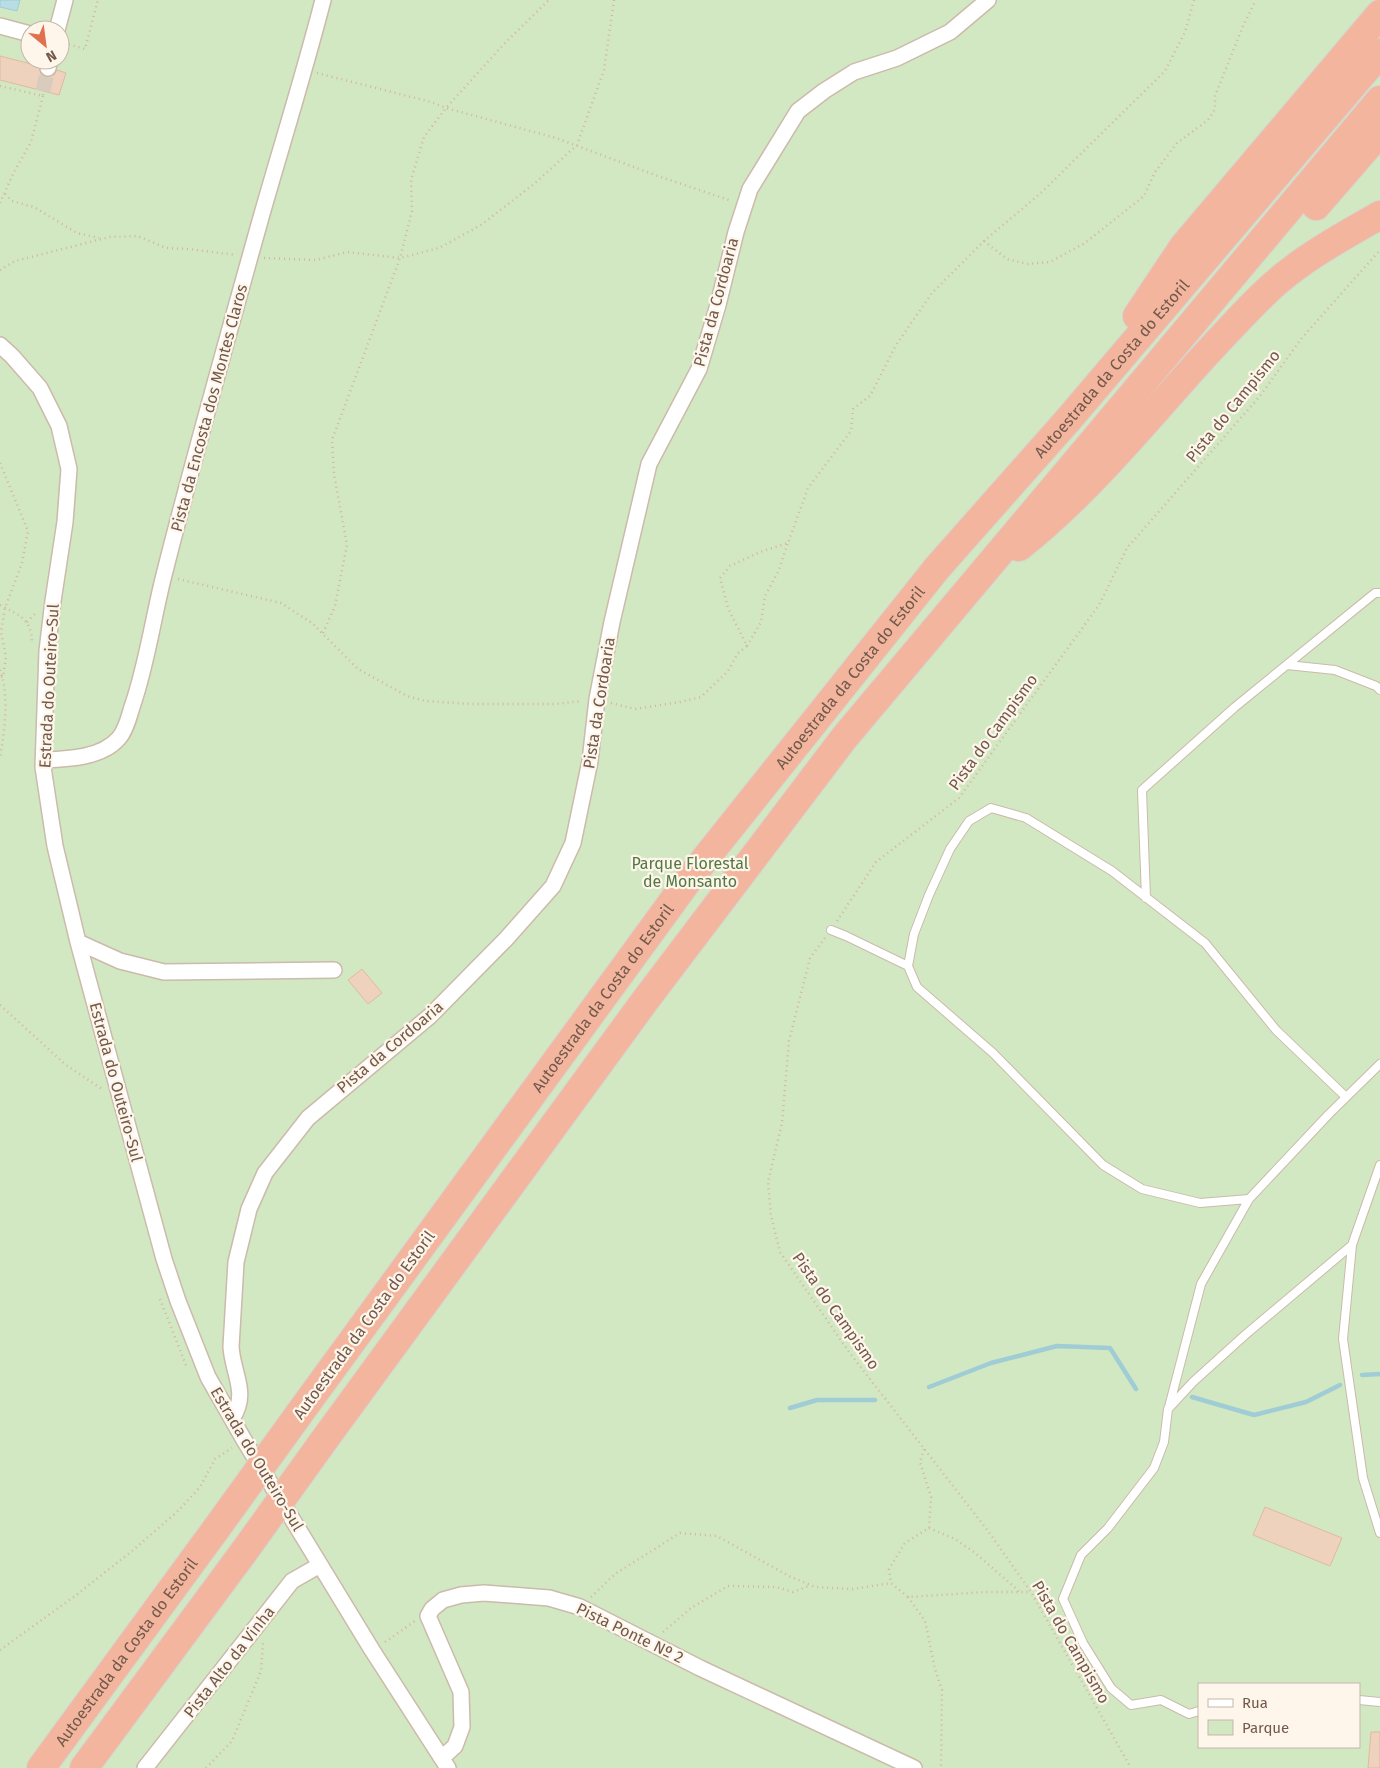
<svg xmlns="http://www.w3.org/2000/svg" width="1380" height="1768" font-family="'Fira Sans',sans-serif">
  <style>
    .green { fill: #d1e8c3; fill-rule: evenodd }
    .water { fill: #b9dde4; stroke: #a0ccd5 }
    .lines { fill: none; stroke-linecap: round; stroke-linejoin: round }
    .stream { stroke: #a0ccd5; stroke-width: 4.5 }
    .building { fill: #efd2bd; stroke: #e1b99e }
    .street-tunnel { stroke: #d9ccbe; stroke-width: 15; stroke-dasharray: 15 8; stroke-linecap: butt }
    .lane-casing { stroke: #ccbaab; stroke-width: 10 }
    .street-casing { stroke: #ccbaab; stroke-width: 18 }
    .highway-casing { stroke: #d8d1cd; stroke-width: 30 }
    .path { stroke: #d4b5a0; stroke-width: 2.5; stroke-dasharray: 1 4; stroke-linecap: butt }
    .lane { stroke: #fff; stroke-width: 8 }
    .street { stroke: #fff; stroke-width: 15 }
    .highway { stroke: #f3b59d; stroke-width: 28 }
    .highway-bridge-casing { stroke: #d8d1cd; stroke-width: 30; stroke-linecap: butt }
    .highway-bridge { stroke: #f3b59d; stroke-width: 28 }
    .labels { text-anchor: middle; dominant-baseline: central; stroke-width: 4.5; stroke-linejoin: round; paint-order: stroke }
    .street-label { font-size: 16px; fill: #72594b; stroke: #fef6ea }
    .park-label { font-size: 16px; fill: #527843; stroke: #fef6ea }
  </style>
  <rect width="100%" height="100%" fill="#fbf2e4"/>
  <!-- green -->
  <path class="green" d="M0 0H1380V1768H0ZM30 30H60V60H30ZM1199 1684H1359V1747H1199Z"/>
  <!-- water -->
  <path class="water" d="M0 0H20L17 11 0 7Z"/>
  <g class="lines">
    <!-- stream -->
    <path class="stream" d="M1362 1375 1380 1374
      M929 1387 991 1363 1057 1346 1110 1348 1136 1389
      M1192 1397 1254 1415 1306 1402 1340 1385
      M790 1408 817 1400H875"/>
  </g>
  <!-- building -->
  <path class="building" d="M0 56 39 66 41 74 46 77 54 75 57 70 66 73 59 95 0 80Z
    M362 969 382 993 368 1004 348 980Z
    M1265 1507 1342 1538 1330 1566 1253 1535Z
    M1371 1732H1380V1768H1368Z"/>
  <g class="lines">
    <!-- street-tunnel -->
    <path class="street-tunnel" d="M43 91 48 68"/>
    <defs>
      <path id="lane" d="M1287 665 1335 670 1376 686 1380 690
        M1146 898 1142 790 1235 707 1375 593H1380
        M831 930 846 936 908 966
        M1249 1199 1200 1203 1142 1189 1103 1165 993 1053 917 987 908 966 914 934 929 895 950 849 969 821 991 808 1026 818 1112 871 1205 943 1276 1030 1346 1097
        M1352 1245 1343 1339 1363 1478 1380 1533
        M1169 1407 1201 1284 1249 1199 1329 1114 1380 1064
        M1359 1700 1380 1702
        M1199 1711 1189 1714 1161 1700 1131 1705 1111 1688 1083 1643 1063 1599 1081 1555 1108 1528 1154 1468 1164 1442 1168 1409 1193 1382 1245 1335 1352 1245 1380 1165"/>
      <path id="street" d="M0 26 30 34
        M57 30 65 0
        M48 68 50 60
        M0 345 12 356 40 388 59 426 69 469 65 522 53 601 47 651 43 767 55 846 78 942 164 1259 178 1301 208 1377 244 1440 372 1650 448 1768
        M43 760C68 759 102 758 119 738 126 730 129 717 132 707 147 664 153 618 164 575 194 456 227 339 260 221 281 147 304 74 323 0
        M78 942 120 961 164 972 334 970
        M232 1419C249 1393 233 1375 231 1347L236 1262 249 1209 265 1173 308 1118 430 1016 506 939 553 886 573 843 590 761 597 699 612 622 649 464 699 369 718 305 736 232 750 189 798 111 824 91 854 72 897 58 950 32 988 0
        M442 1758 455 1746 462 1727 461 1692 428 1616 432 1609 443 1600 461 1595 484 1593 549 1598 580 1607 700 1668 914 1768
        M145 1768 292 1581 320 1565"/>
      <g id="highway">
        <path d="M1316 206 1380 132"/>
        <path d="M1137 316 1183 247 1380 14"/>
        <path d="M1019 547C1095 487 1155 408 1222 337 1244 314 1267 288 1293 269 1320 248 1351 232 1380 215"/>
        <path id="s1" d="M299 1414 689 879 937 568 1068 420 1380 53"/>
        <path d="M322 1443 644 1002 844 738 1380 100"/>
        <path id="s2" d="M41 1768 216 1529"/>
        <path d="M84 1768 243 1553"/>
      </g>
    </defs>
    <!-- lane casing -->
    <use href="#lane" class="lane-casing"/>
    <!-- street casing -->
    <use href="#street" class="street-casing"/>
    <!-- highway casing -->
    <use href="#highway" class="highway-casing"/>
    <!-- path -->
    <path class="path" d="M64 43 85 49 98 0
      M317 73 431 102 446 108 556 138 655 175 732 201
      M0 86 43 96V91
      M5 194 12 201 34 207 77 233 99 238
      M0 203 13 174 31 142 43 96
      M984 241 1007 259 1027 264 1050 262 1085 243 1144 196 1155 172 1177 143 1208 120 1215 109V96L1243 26 1256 0
      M264 258 316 260 347 252 400 258 439 248 481 225 534 184 577 145 604 70 614 0
      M0 270 15 261 110 237 138 236 166 248 189 249 236 255
      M0 463 28 531 22 563 5 608 1 632 6 657 3 677 0 676
      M178 579 281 603 312 623 358 669 407 696 425 701 472 704H556L581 701
      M0 605C19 615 32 619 32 643
      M27 622 35 614
      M323 633 335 606 347 545 334 474 332 440 400 258 412 211 411 180 424 137 446 108 504 44 549 0
      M747 646 761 622 765 596 779 570 788 543
      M0 670C10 698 4 731 0 759
      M611 703 635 709 680 702 701 697 728 671 738 653 747 646 728 608 720 578 730 566 760 552 788 543 808 488 851 431 853 409 870 396 896 345 932 293 984 241 1042 192 1165 71 1185 32 1194 0
      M837 921 876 862 959 798 1099 605 1127 548 1260 396 1301 339 1380 250
      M825 938 810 958 789 1041 782 1123 768 1182 771 1216 780 1252 849 1352 988 1531 1031 1592 1131 1768
      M0 1005 66 1065 102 1089
      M160 1299 187 1368
      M924 1449 920 1462 931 1497 929 1528 905 1543 889 1569 891 1583 908 1597 986 1592H1031
      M929 1528 955 1539 974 1552 1019 1591
      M591 1597 615 1574 680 1533 717 1536 789 1576 815 1587 853 1589 891 1583
      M908 1597 925 1621 935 1669 942 1690 941 1768
      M663 1632 691 1608 728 1586 776 1587 793 1592 811 1585
      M385 1642 415 1621
      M0 1650 75 1596 132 1551 178 1511 200 1487 215 1459 232 1448
      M206 1768 232 1741 261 1671 263 1643"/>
    <!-- lane -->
    <use href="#lane" class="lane"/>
    <!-- street -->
    <use href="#street" class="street"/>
    <!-- highway -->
    <use href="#highway" class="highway"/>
    <defs>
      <path id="highway-bridge" d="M216 1529 299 1414
        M243 1553 322 1443"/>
    </defs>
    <!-- highway-bridge casing -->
    <use href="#highway-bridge" class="highway-bridge-casing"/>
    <!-- highway-bridge -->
    <use href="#highway-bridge" class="highway-bridge"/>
  </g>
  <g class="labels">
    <!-- street labels -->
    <g class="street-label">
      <text transform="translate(716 302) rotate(-75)">Pista da Cordoaria</text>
      <text stroke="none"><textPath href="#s1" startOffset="1325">Autoestrada da Costa do Estoril</textPath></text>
      <text transform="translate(1233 406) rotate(-51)">Pista do Campismo</text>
      <text transform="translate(209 408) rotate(-75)">Pista da Encosta dos Montes Claros</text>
      <text stroke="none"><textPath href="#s1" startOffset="920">Autoestrada da Costa do Estoril</textPath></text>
      <text transform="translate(49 686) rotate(-87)">Estrada do Outeiro-Sul</text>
      <text transform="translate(599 703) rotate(-81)">Pista da Cordoaria</text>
      <text transform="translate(993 732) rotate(-54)">Pista do Campismo</text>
      <text stroke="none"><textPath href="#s1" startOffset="515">Autoestrada da Costa do Estoril</textPath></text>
      <text transform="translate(390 1047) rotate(-40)">Pista da Cordoaria</text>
      <text transform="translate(116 1082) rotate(75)">Estrada do Outeiro-Sul</text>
      <text transform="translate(836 1311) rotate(55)">Pista do Campismo</text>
      <text transform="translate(364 1325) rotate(-54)">Autoestrada da Costa do Estoril</text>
      <text transform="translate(257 1459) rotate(59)">Estrada do Outeiro-Sul</text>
      <text transform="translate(630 1633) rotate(26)">Pista Ponte Nº 2</text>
      <text transform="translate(1071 1642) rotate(60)">Pista do Campismo</text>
      <text stroke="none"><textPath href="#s2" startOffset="144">Autoestrada da Costa do Estoril</textPath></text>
      <text transform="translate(229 1662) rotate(-52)">Pista Alto da Vinha</text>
    </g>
    <!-- park labels -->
    <g class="park-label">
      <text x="690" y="863">Parque Florestal<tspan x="690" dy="18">de Monsanto</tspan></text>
    </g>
  </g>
  <!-- legend -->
  <rect x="1198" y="1683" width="162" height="65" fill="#fef6ea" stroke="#c6b7aa"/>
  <rect x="1208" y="1699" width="25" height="8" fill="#ffffff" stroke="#c6b7aa"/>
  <text x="1242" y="1708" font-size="15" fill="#72594b">Rua</text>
  <rect x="1208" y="1720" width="25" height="15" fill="#d1e8c3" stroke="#c6b7aa"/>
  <text x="1242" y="1733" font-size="15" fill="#72594b">Parque</text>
  <!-- north arrow -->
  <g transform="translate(45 45) rotate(151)"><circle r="24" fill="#fef6ea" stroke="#c6b7aa"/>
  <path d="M0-4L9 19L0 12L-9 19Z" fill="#e0714e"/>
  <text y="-8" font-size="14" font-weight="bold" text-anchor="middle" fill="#72594b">N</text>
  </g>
</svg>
